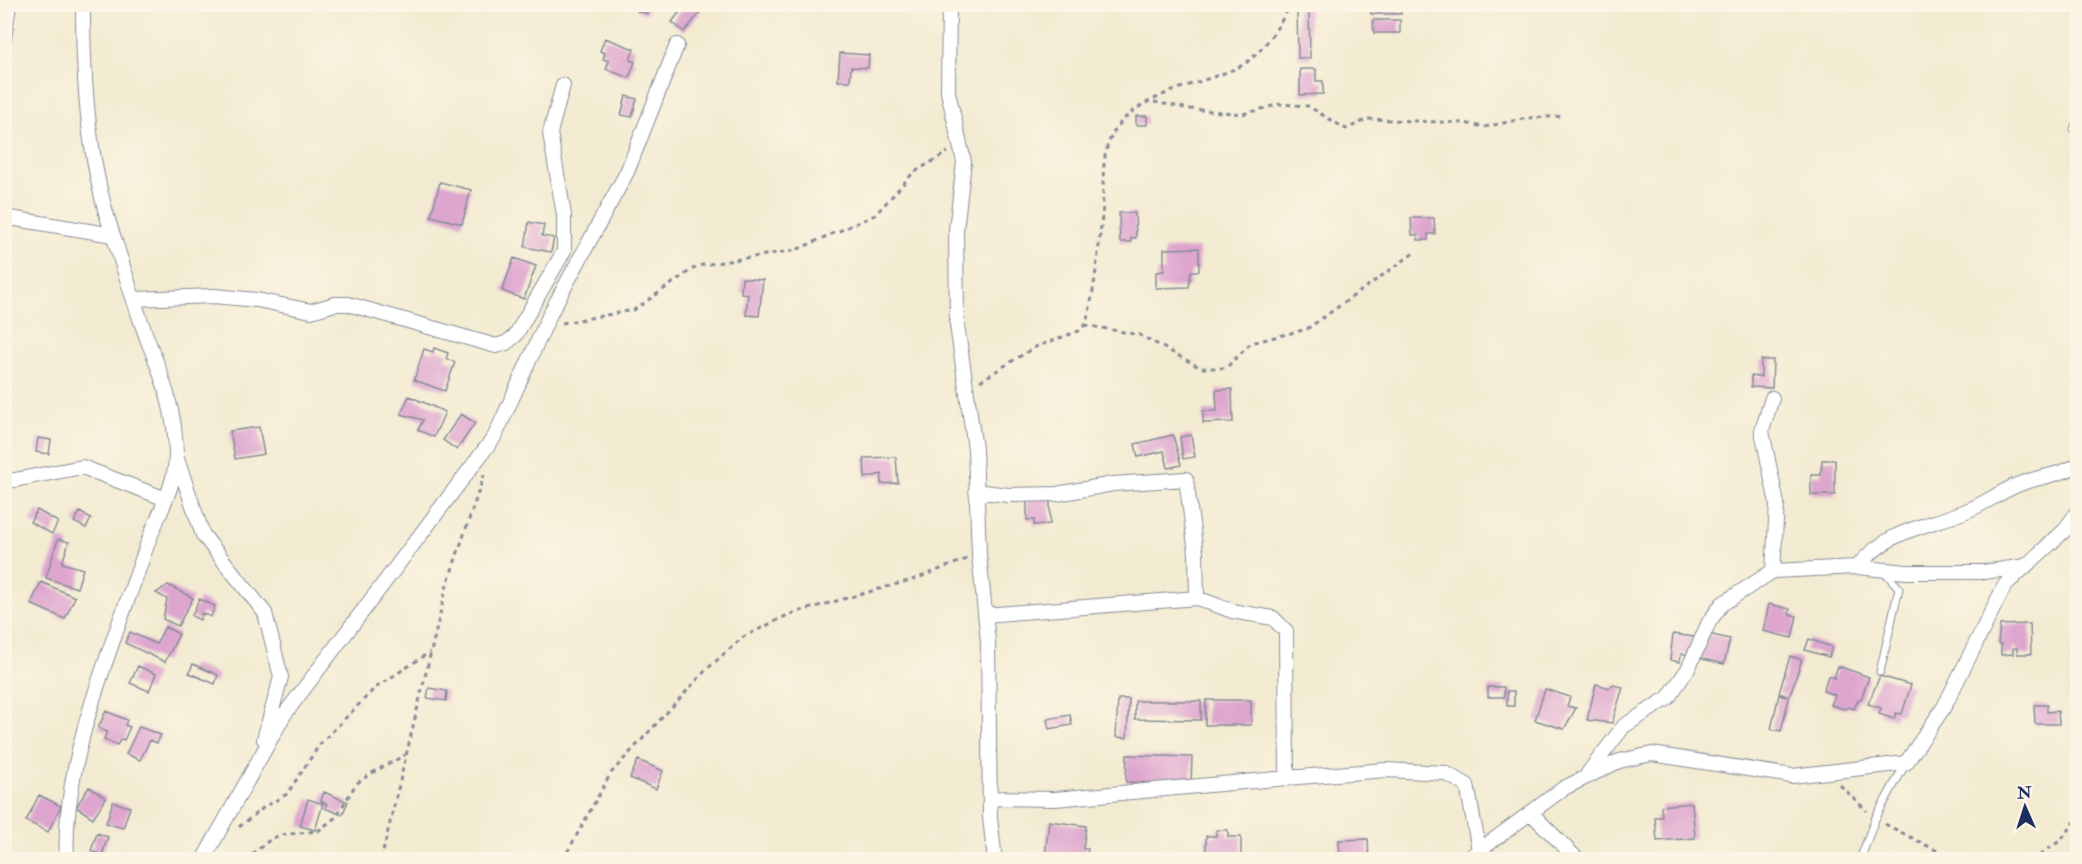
<svg xmlns="http://www.w3.org/2000/svg" width="2082" height="864" font-family="'IM FELL Double Pica',serif">
  <style>
    .building { fill: #dea5cf }
    .lines { fill: none; stroke-linecap: round; stroke-linejoin: round }
    .service-casing { stroke: #878d98; stroke-width: 9 }
    .minor-casing { stroke: #878d98; stroke-width: 16 }
    .path { stroke: #878d98; stroke-width: 3; stroke-dasharray: 4.5 4.5; stroke-linecap: butt }
    .service { stroke: #fff; stroke-width: 7 }
    .minor { stroke: #fff; stroke-width: 14 }
  </style>
  <rect width="100%" height="100%" fill="#fcf5e5"/>
  <filter id="ink" filterUnits="userSpaceOnUse"><feTurbulence type="fractalNoise" baseFrequency=".0167" numOctaves="2"/><feDisplacementMap in="SourceGraphic" scale="12" xChannelSelector="R" yChannelSelector="G"/><feConvolveMatrix kernelMatrix="1 2 1 2 8 2 1 2 1" color-interpolation-filters="sRGB"/></filter>
  <filter id="wash" filterUnits="userSpaceOnUse"><feTurbulence type="fractalNoise" baseFrequency=".008" numOctaves="4" result="noise"/><feDisplacementMap in="SourceGraphic" scale="24" xChannelSelector="R" yChannelSelector="G"/><feGaussianBlur stdDeviation="1.35" result="paint"/><feColorMatrix in="noise" values="0 0 0 0 0 0 0 0 0 0 0 0 0 0 0 0 0 1.4 0 .05"/><feComposite in="paint" operator="in"/></filter>
  <g filter="url(#wash)">
    <rect width="100%" height="100%" fill="#f3ebd1"/>
    <g id="blocks">
      <!-- building -->
      <path class="building" d="M638 4H649L647 14 637 11Z
        M686 4 700 13 684 32 672 22Z
        M1371 4H1400L1401 14H1371Z
        M1297 9H1309L1310 58H1298Z
        M1373 20H1400V33H1374Z
        M605 38 634 49 630 60 635 62 629 78 606 69 609 61 603 59 605 53 600 51Z
        M840 53 869 55 868 68 851 67 850 81H838Z
        M1300 69H1316V81H1323V94L1300 95Z
        M626 96 637 99 632 117 621 115Z
        M1136 116H1147V125H1136Z
        M440 182 471 190 462 224 431 216Z
        M1119 213H1135L1136 238H1131V242H1120Z
        M1411 218H1434L1435 234H1428V240H1418V235H1412Z
        M529 222 544 225 542 236 554 238 551 252 525 247Z
        M1199 248V271H1191L1189 287 1156 288V272L1164 271V249Z
        M514 258 536 266 524 299 502 291Z
        M742 278 763 280 759 316 746 315 748 294 741 293Z
        M434 348 448 353 446 359 455 362 445 391 414 380 424 349 433 352Z
        M1761 360H1773L1772 388 1751 387V376L1761 377Z
        M1232 389 1233 422 1203 423V411H1217L1216 390Z
        M409 396 445 412 434 437 418 430 423 420 401 414Z
        M461 414 475 423 457 450 443 440Z
        M259 427 264 454 235 459 230 431Z
        M1173 435 1181 465 1168 468 1164 451 1138 457 1135 444Z
        M1191 435 1195 457 1183 459 1180 437Z
        M38 438 51 440 49 454 36 452Z
        M896 457 898 483 881 484 882 474 865 478 864 458Z
        M1822 460H1835V495H1811V475H1821Z
        M1027 496H1050V524L1034 525V520H1027Z
        M37 510 58 522 52 534 30 522Z
        M80 512 91 519 86 528 74 522Z
        M58 539 69 542 62 563 83 569 77 588 46 578Z
        M41 582 75 597 65 619 31 604Z
        M168 585 193 598 178 626 163 619 167 599 156 593Z
        M199 599 215 606 211 617 202 613 200 620 192 616Z
        M1769 604 1790 609 1789 614 1797 616 1792 638 1763 631Z
        M2030 624 2031 654H2017V648H2013V654L2001 655V644H1998L2000 625Z
        M165 627 179 634 165 662 125 643 130 632 156 644Z
        M1704 633 1730 639 1724 664 1698 658Z
        M1673 634 1694 637 1692 655 1681 654 1680 662 1670 660Z
        M1809 639 1832 647 1829 657 1805 650Z
        M1790 656 1802 660 1789 697 1779 693Z
        M193 664 218 675 215 684 189 673Z
        M138 666 156 674 149 691 130 683Z
        M1838 666 1869 677 1861 699 1858 700 1854 709 1849 707 1844 709 1831 705 1835 695 1823 691 1828 676 1834 678Z
        M1880 676 1911 685 1902 714 1896 713 1894 719 1879 714 1881 708 1868 704Z
        M1596 684 1610 688 1613 685 1623 687 1612 723 1587 720Z
        M1488 687H1504V697H1488Z
        M429 688 447 691 446 701 427 698Z
        M1545 689 1570 697 1567 706 1576 708 1564 729 1535 720Z
        M1507 691H1514V706H1507Z
        M1779 695 1789 697 1781 731 1771 729Z
        M1118 699H1129L1127 738 1116 737Z
        M1206 700H1251V725H1205Z
        M1135 701H1201V720L1135 719Z
        M2034 705H2047V712L2058 711 2059 724H2035Z
        M106 711 127 720 125 725 130 727 124 740 121 739 117 745 104 739 107 732 98 728Z
        M1070 715 1072 725 1049 729 1047 719Z
        M139 727 161 735 157 743 150 740 140 760 126 754Z
        M1127 755 1192 757 1191 784 1126 782Z
        M638 760 663 771 656 789 630 778Z
        M89 787 106 798 93 818 76 807Z
        M324 792 348 802 342 815 325 808 327 804 321 801Z
        M39 795 61 806 48 832 26 821Z
        M308 799 323 804 315 830 300 826Z
        M113 802 130 807 123 828 106 823Z
        M1692 803 1695 838 1657 841 1655 817H1662L1661 806Z
        M1049 821 1086 826 1083 849H1088L1086 860H1049V856H1045Z
        M1216 830H1228V837H1241V860H1210V856L1206 857V836H1216Z
        M97 833 108 837 102 855 91 851Z
        M1368 839 1369 860H1340L1339 840Z"/>
    </g>
  </g>
  <g filter="url(#ink)">
    <use href="#blocks" fill-opacity="0" stroke="#878d98" stroke-width="1.5"/>
    <g class="lines">
      <defs>
        <path id="service" d="M2074 129 2078 122
          M1880 672 1899 588 1884 571
          M1860 860 1875 819 1906 763"/>
        <path id="minor" d="M949 4 948 92 964 162 956 230 957 325 975 449 979 554 988 642 990 818 995 860
          M4 39 9 4
          M4 217 113 235
          M135 299 214 296 257 300 311 311 335 304H348L496 346 506 343 515 336 564 251V215L550 133 563 85
          M1772 398 1762 431 1777 504 1773 571 1857 567 1906 572H1984L2025 566
          M177 459 203 535 265 613 281 677 264 739
          M4 482 82 467 166 499
          M976 491 1008 495 1057 494 1113 484 1186 479 1196 553 1197 598 1232 611 1273 618 1286 631 1287 778 1386 770 1445 773 1467 785 1479 850 1475 860
          M1857 567C1891 527 1927 528 1971 509 1989 501 2006 488 2025 482 2044 476 2060 475 2078 465
          M985 615 1197 598
          M1588 773 1624 726 1668 698 1688 669 1709 622 1722 604 1773 571
          M990 798 1055 799 1287 778
          M1531 813 1578 860
          M1473 855 1564 788 1619 761 1652 754 1792 776 1906 763 1944 707 2005 585 2064 531 2078 511
          M67 860C61 759 115 640 147 545 157 516 176 486 176 455 176 414 163 378 148 341 135 307 125 272 114 238 88 164 83 82 83 4
          M203 860 284 715 495 436 551 312 627 172 677 45"/>
      </defs>
      <!-- service casing -->
      <use href="#service" class="service-casing"/>
      <!-- minor casing -->
      <use href="#minor" class="minor-casing"/>
      <!-- path -->
      <path class="path" d="M1154 102 1190 109 1243 114 1280 104 1308 106 1346 129 1368 119 1464 123 1484 127 1527 118 1564 116
        M562 323 634 310 697 266 796 250 875 215 913 173 948 152
        M1085 325 1140 335 1201 368H1226L1251 343 1307 329 1414 253
        M980 381 1035 347 1079 331 1085 325C1094 302 1099 243 1102 217 1105 188 1098 152 1117 127 1142 93 1202 84 1239 67 1261 56 1279 26 1291 4
        M1840 785 1867 811
        M1885 824 1955 860
        M239 827 263 808 287 794 320 744 375 688 430 652
        M245 860 271 839 280 835 318 831 336 817 356 784 370 774 405 755
        M381 860 447 585 484 475
        M563 860 611 773 706 670 743 637 790 614 915 579 967 559
        M2033 860 2061 840 2078 818"/>
      <!-- service -->
      <use href="#service" class="service"/>
      <!-- minor -->
      <use href="#minor" class="minor"/>
    </g>
  </g>
  <!-- margin -->
  <rect width="2082" height="864" fill="none" stroke="#fcf5e5" stroke-width="24"/>
  <!-- north arrow -->
  <g transform="translate(2025 807) rotate(357)" stroke="#fcf5e5" stroke-width="4.5" paint-order="stroke">
  <path d="M0-4.5L10 22L0 15L-10 22Z" fill="#1b2f5e"/>
  <text y="-9" font-size="16" font-weight="bold" text-anchor="middle" fill="#1b2f5e">N</text>
  </g>
</svg>
